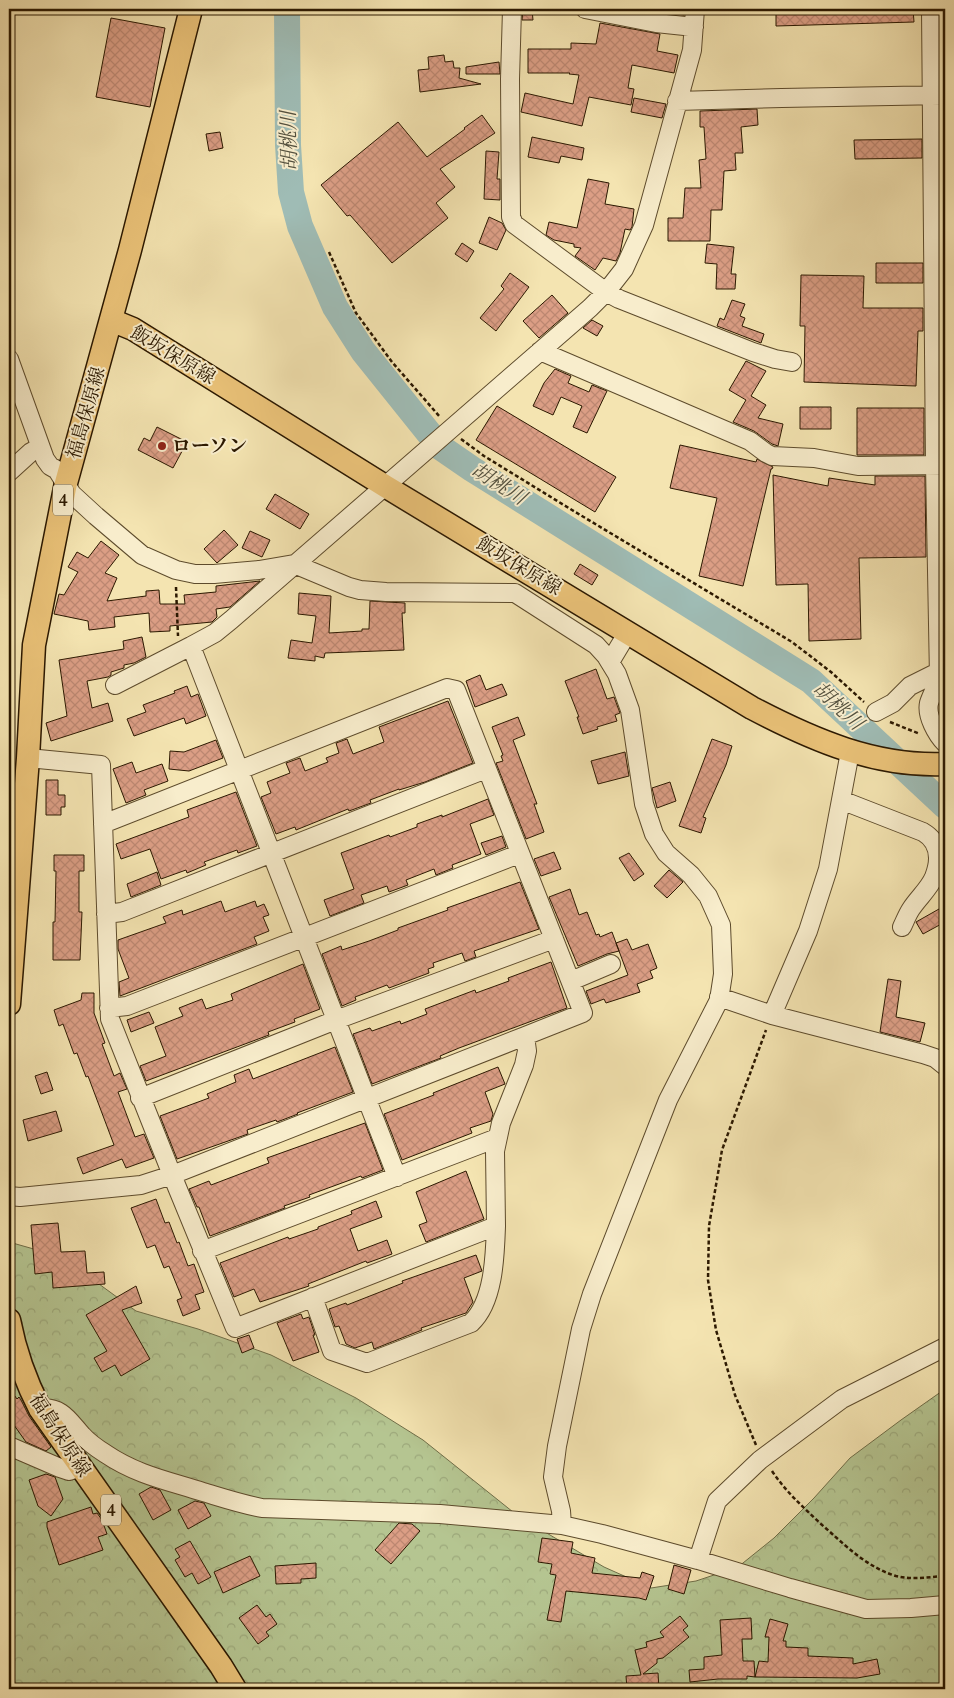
<svg xmlns="http://www.w3.org/2000/svg" width="954" height="1698" font-family="Cardo,'Noto Serif JP',serif">
  <style>
    .forest { fill: url(#forest-crowns); stroke: #706e48 }
    .lines { fill: none; stroke-linecap: round; stroke-linejoin: round }
    .river { stroke: #9fbcb5; stroke-width: 26 }
    .building { fill: url(#building-cross-hatch); stroke: #2b1800 }
    .minor-casing { stroke: #5d4b2c; stroke-width: 20 }
    .major-casing { stroke: #2b1800; stroke-width: 25 }
    .path { stroke: #2b1800; stroke-width: 2.5; stroke-dasharray: 4 2.5; stroke-linecap: butt }
    .minor { stroke: #f8edcc; stroke-width: 18 }
    .major { stroke: #eac278; stroke-width: 22 }
    .poi-dot { fill: #8f2418; stroke: #f8edcc; stroke-width: 2 }
    .labels { text-anchor: middle; dominant-baseline: central; stroke-width: 4; stroke-linejoin: round; paint-order: stroke }
    .shield { fill: #f8edcc; stroke: #68583d; stroke-width: 1 }
    .shield-label { font-size: 18px; font-weight: bold; fill: #2b1800 }
    .street-label { font-size: 19px; fill: #2b1800; stroke: #f8edcc }
    .poi-label { font-size: 19px; font-weight: bold; fill: #2b1800; stroke: #f8edcc; text-anchor: start }
    .water-label { font-size: 20px; font-style: italic; fill: #54513f; stroke: #f8edcc }
  </style>
  <defs>
    <pattern id="forest-crowns" width="20" height="18" patternUnits="userSpaceOnUse" patternTransform="scale(1.25)"><rect width="20" height="18" fill="#b5c591"/><path d="M2 6a3 3 0 1 1 6 0M12 15a3 3 0 1 1 6 0" fill="none" stroke="#9ca87b"/></pattern>
    <pattern id="building-cross-hatch" width="8" height="8" patternUnits="userSpaceOnUse" patternTransform="scale(1.25)"><rect width="8" height="8" fill="#db9e85"/><path d="M0 0l8 8M0 8l8-8" fill="none" stroke="#bc8771"/></pattern>
  </defs>
  <rect width="100%" height="100%" fill="#f4e4b1"/>
  <filter id="stains"><feTurbulence type="fractalNoise" baseFrequency=".004" numOctaves="4"/><feColorMatrix values="0 0 0 0 .2 0 0 0 0 .09 0 0 0 0 .02 0 0 0 .5 -.17"/></filter>
  <radialGradient id="worn" r=".72"><stop offset=".6" stop-color="#630" stop-opacity="0"/><stop offset="1" stop-color="#630" stop-opacity=".3"/></radialGradient>
  <!-- forest -->
  <path class="forest" d="M9 1242 62 1257 136 1311 198 1329 271 1355 356 1398 423 1440 518 1516 604 1567 651 1588 696 1581 738 1567 774 1538 814 1498 850 1458 901 1420 945 1389V1689H9Z"/>
  <g class="lines">
    <!-- river -->
    <path class="river" d="M287 9 288 145 291 192 300 226 335 307 363 351 440 447 472 469 811 681 945 806"/>
  </g>
  <!-- building -->
  <path class="building" d="M523 9H532L533 20H522Z
    M639 9H684V15Z
    M776 9H913L914 22 776 26Z
    M111 18 165 28 150 107 96 97Z
    M600 23 660 34 657 51 678 55 674 73 632 65 628 88 634 89 631 105 589 97 582 126 521 112 525 93 573 104 579 75 569 74 570 73H528V49H571V43L596 44Z
    M444 55 445 62 453 61 454 68H460L459 78 481 84 420 92 418 70 429 69 428 57Z
    M499 62 500 74H466V67Z
    M634 98 666 104 662 118 631 112Z
    M757 109 758 125 741 127 743 153H735L736 170 724 171 722 210H711L710 241H668V218H683L685 188H701L699 160 706 159 704 127H700V111Z
    M482 115 495 133 440 169 455 187 436 203 448 218 392 263 350 215 347 216 321 185 398 122 427 157 465 129 464 128Z
    M220 132 223 148 209 151 206 134Z
    M532 137 584 148 582 160 561 156 559 163 528 157Z
    M922 139V158L855 159 854 140Z
    M486 151 499 152 497 179H500V200L484 199Z
    M588 179 609 183 605 204 634 209 632 227 630 230 625 229 620 253 616 261 603 258 595 270 575 256 581 248 574 247V244L554 240 546 235 549 222 577 228Z
    M489 217 502 223 506 230 497 250 479 243Z
    M462 243 474 251 467 262 455 254Z
    M707 244 734 247 731 274H736L735 289H716L717 264 705 263Z
    M876 263H923V283H876Z
    M510 273 529 287 496 331 480 318 504 289 501 286Z
    M801 275 864 276 863 308H923V331H918L916 386 804 382 805 326H800Z
    M552 295 568 313 539 338 523 321Z
    M732 300 745 304 740 316 745 318 742 326 764 334 761 343 717 326 720 318 724 320Z
    M592 320 603 326 597 336 583 328Z
    M746 361 766 371 751 396 766 405 758 418 783 424 778 446 772 444 754 431 733 422 746 400 729 390Z
    M555 369 571 376 568 383 589 392 592 385 607 391 587 433 573 427 582 406 561 397 553 415 533 406 544 383Z
    M497 406 616 477 595 512 476 440Z
    M800 407H831V429H800Z
    M857 408H924V455H857Z
    M157 427 187 442 173 468 138 450 144 438 150 441Z
    M680 445 756 462 757 459 773 467 772 469H771L743 586 699 576 717 498 670 488Z
    M773 475 828 486 829 478 875 485V476H925L926 557 859 558 861 639 809 641 808 584 776 585Z
    M275 494 309 514 300 529 266 509Z
    M224 530 238 545 217 563 204 549Z
    M250 531 270 540 262 557 242 548Z
    M101 541 119 555 105 573 117 578 107 601 146 596V591L159 590 160 604H185L184 595 216 592V586L260 581 230 607 216 609 217 617 212 622 170 626V631L150 632 149 613 114 617 115 627 89 630 88 621 54 614 59 594 64 595 78 572 68 567 77 552 88 558Z
    M580 564 598 575 592 585 574 574Z
    M299 593 331 596 329 633 362 631V629H369L370 601 405 603V613H402L404 650 325 653 324 658 315 656V661L288 658 291 640 312 643 316 616 298 614Z
    M142 637 146 657 134 663 124 665V668L111 672V675L108 677 87 681 92 708 108 703 113 721 51 741 46 723 67 716 59 660 124 649 123 641Z
    M596 669 607 699 614 697 620 713 615 715 617 721 597 727 598 729 583 734 577 717H579L565 681Z
    M480 675 486 690 502 684 507 695 475 707 466 681Z
    M187 686 191 697 198 694 206 716 186 724 184 718 134 736 127 719 146 712 143 705 175 693 174 691Z
    M448 701 473 763 425 782 399 790V789L370 800 371 803 349 811 348 809 296 830 295 827 276 834 261 797 271 793 267 782 290 773 286 763 300 758 305 771 328 762 326 758 339 753 336 743 347 739 353 754 384 742 379 727Z
    M518 717 525 735 513 740 537 804H534L544 832 526 839 496 763 503 761 501 756 503 755 492 727Z
    M712 739 732 746 726 765 703 817 706 818 701 833 679 826Z
    M216 740 223 758 189 771 169 769 170 751 184 752Z
    M625 752 629 776 598 784 591 761Z
    M132 762 136 773 162 764 168 781 144 790 146 795 126 803 113 769Z
    M46 780H58V795H65V807H61V815H46Z
    M670 782 676 801 657 808 652 788Z
    M236 792 257 846 238 853 237 850 204 862 206 865 187 873 186 870 161 879 150 849 121 859 116 844 189 817 187 810Z
    M488 799 494 815 470 824 481 854 452 865 453 868 436 875 434 869 406 880 408 885 389 892 387 886 361 895 364 903 330 916 324 900 354 889 341 853 389 835 390 837 417 827V824L442 815V817Z
    M502 836 506 847 486 855 481 843Z
    M554 852 561 869 541 876 534 859Z
    M629 853 644 874 634 881 619 858Z
    M54 855H84V871H79V912H82L80 960H53V922H55L56 871H54Z
    M669 870 683 882 667 898 654 886Z
    M157 872 161 885 131 897 127 884Z
    M520 882 539 929 474 951 476 957 465 961 462 953 433 963 434 967 428 969 429 973 389 988 387 985 355 997 356 1000 342 1006 322 954 341 946 342 950 369 941 398 930V928L448 910 447 908Z
    M570 889 579 915 587 912 596 935 599 934 600 937 612 932 619 951 607 954 578 966 549 897Z
    M221 901 225 912 255 901 257 907 264 904 269 915 263 917 269 931 254 937 257 944 120 996 119 982 129 978 118 949V940L166 923 163 917 182 910 183 915Z
    M939 909 945 922 923 934 916 922Z
    M627 939 632 950 648 944 657 968 650 971 653 978 637 984 640 992 606 1003 604 999 591 1004 586 991 628 975 616 943Z
    M551 962 567 1008 459 1048 440 1056 441 1058 372 1084 353 1034 370 1028 372 1031 400 1021 401 1024 427 1014 425 1009 475 990 476 993 509 981 508 978Z
    M303 964 320 1009 294 1019 295 1022 268 1032 269 1035 146 1081 140 1066 166 1056 155 1027 183 1016 179 1008 202 999 206 1009 233 1000 231 994Z
    M888 979 901 981 896 1017 925 1023 920 1042 880 1032Z
    M82 993H94V1013L105 1043 102 1044 114 1076 120 1073 127 1089 118 1092 135 1137 144 1134 154 1158 126 1168 122 1159 83 1174 77 1158 114 1145 88 1076 86 1077 77 1053 74 1054 63 1024 59 1026 54 1010 81 1000Z
    M149 1012 154 1023 131 1032 127 1020Z
    M335 1047 353 1092 297 1113 298 1114 277 1122 276 1120 247 1130 248 1134 177 1159 160 1116 209 1098 207 1094 236 1082 234 1075 249 1069 253 1079Z
    M498 1067 505 1084 485 1092 493 1114 491 1121 470 1128 472 1133 402 1160 384 1114 434 1095 433 1093Z
    M47 1072 53 1090 41 1094 35 1076Z
    M56 1111 62 1131 28 1141 23 1120Z
    M365 1123 383 1170 362 1178 361 1176 309 1195 310 1197 284 1206 285 1208 210 1236 199 1207H197L189 1189 209 1181 211 1185 269 1163 267 1158Z
    M466 1171 484 1219 426 1242 419 1225 427 1222 416 1192Z
    M156 1199 165 1223 169 1222 177 1243 179 1242 188 1266 194 1264 204 1292 195 1295 200 1309 183 1316 177 1300 182 1298 169 1266 164 1268 155 1245 147 1248 131 1208Z
    M376 1201 382 1217 350 1229 358 1251 387 1240 392 1254 367 1263 366 1261 308 1284 309 1286 260 1302 254 1289 234 1297 220 1263 288 1237 289 1239 318 1229V1227L352 1214 351 1211Z
    M58 1223 61 1252 85 1251 87 1273 104 1272 105 1284 53 1288 52 1272 35 1274 31 1225Z
    M476 1255 482 1271 464 1278 473 1302 466 1313 421 1328 422 1330 374 1349 372 1342 355 1348 346 1344 339 1326 335 1327 329 1309 346 1303 347 1305 403 1283 402 1281Z
    M136 1286 142 1303 122 1310 150 1359 121 1376 115 1365 102 1372 94 1358 107 1351 86 1315Z
    M301 1314 303 1319 309 1317 315 1335H313L319 1352 293 1361 277 1323Z
    M249 1335 254 1348 242 1353 237 1339Z
    M9 1388 17 1399 19 1397 21 1400 29 1416 51 1447 46 1451 26 1442 9 1418Z
    M46 1474 55 1477 63 1499 51 1516 38 1506 29 1480Z
    M151 1487 160 1490 171 1510 153 1520 139 1494Z
    M195 1501 204 1503 211 1516 188 1529 178 1510Z
    M91 1507 93 1514 97 1513 102 1520 107 1534 98 1537 103 1550 59 1565 47 1527V1522Z
    M399 1523 412 1524 420 1531 391 1564 375 1550Z
    M542 1538 573 1542 571 1553 595 1558 592 1573 640 1578 642 1572 654 1576 646 1600 639 1598 566 1591 561 1622 547 1620 556 1575 550 1574 552 1564 538 1562Z
    M190 1541 211 1577 198 1584 192 1573 185 1577 175 1560 180 1557 175 1549Z
    M250 1556 260 1576 223 1593 214 1572Z
    M316 1563V1578L301 1579V1583L276 1584 275 1566Z
    M674 1565 691 1570 684 1594 668 1589Z
    M257 1605 266 1617 270 1614 277 1624 266 1632 269 1636 258 1644 239 1618Z
    M680 1616 688 1626 683 1630 689 1637 663 1658 657 1659V1663L643 1674 658 1673 659 1689H627L626 1676 641 1675 635 1650 647 1647 646 1642 664 1637 660 1632Z
    M751 1618 752 1639H742L743 1661H754L755 1677 747 1676V1679H718L690 1682 689 1670 704 1669V1657L722 1655 720 1620Z
    M770 1619 788 1624 783 1641H786V1647L808 1648V1656L853 1658V1664L877 1659 880 1674 857 1678 755 1677 759 1661 768 1662 769 1637H765Z"/>
  <g class="lines">
    <defs>
      <path id="minor" d="M512 9 510 79 511 217 514 224 606 292 619 299 753 352 775 359 792 362
        M585 9 656 23 694 27
        M931 9 935 465 939 677C937 686 932 694 929 703 926 716 937 735 945 743
        M677 101 782 98 945 95
        M540 351 750 441 766 453 772 456 814 458 858 466 945 465
        M9 359 45 459 50 466 57 470 72 494 96 516 142 555 176 570 195 574H214L259 570 294 564 349 587 360 590 386 592 515 593 596 645 606 656 617 674 630 710 644 804 654 834 666 853 691 875 708 896 721 925 723 974 719 1000 668 1100 592 1294 581 1329 557 1446 553 1477 561 1511 562 1525
        M9 472 31 452 40 447
        M610 662 628 632
        M115 685 191 646
        M876 712 893 703 910 686 934 674 939 677H945
        M28 758 101 765 110 1019 172 1175 235 1328 496 1226 495 1151 501 1123 524 1065 527 1051 525 1036 583 1013 456 690 447 688 103 824
        M841 800 923 832C940 842 941 859 934 877 929 889 918 898 911 909 907 915 905 921 902 927
        M106 914 122 912 486 769
        M571 981 611 964
        M719 997 772 1015 923 1054 935 1058 945 1066
        M109 1008 127 1006 519 854
        M772 1015 808 931 828 869 850 752
        M140 1098 336 1020 554 939
        M397 1177 191 646 215 633 231 620 590 308 606 292 624 269 644 225 692 50 695 9
        M9 1196 20 1197 141 1185 172 1175 525 1036
        M202 1251 497 1138
        M313 1297 332 1351 367 1363 471 1323C494 1302 495 1255 496 1226
        M40 1409C62 1406 69 1421 82 1435 89 1443 98 1449 106 1454 137 1475 169 1481 203 1492 223 1498 241 1504 262 1508L440 1514 562 1525 602 1534 698 1560 790 1588 866 1609 911 1608 945 1605
        M9 1446 60 1468 69 1471 81 1467
        M698 1560 717 1501 760 1460 842 1399 945 1347"/>
      <path id="major" d="M111 320 133 329 385 486 752 708C813 740 875 767 945 764
        M9 1004 28 758 34 645 66 483 130 250 191 9
        M9 1320C15 1351 25 1380 40 1409L221 1666 235 1689"/>
    </defs>
    <!-- minor casing -->
    <use href="#minor" class="minor-casing"/>
    <!-- major casing -->
    <use href="#major" class="major-casing"/>
    <!-- path -->
    <path class="path" d="M329 252 356 313 392 362 440 417
      M461 439 484 456 572 510 792 642 831 672 864 702
      M176 587 178 636
      M890 722 920 734
      M756 1445 735 1395 716 1330 708 1280 709 1226 722 1150 766 1030
      M772 1471C786 1492 803 1507 821 1524 844 1544 866 1567 896 1576 912 1580 929 1577 945 1576"/>
    <!-- minor -->
    <use href="#minor" class="minor"/>
    <!-- major -->
    <use href="#major" class="major"/>
  </g>
  <!-- markers -->
  <circle class="poi-dot" cx="162" cy="446" r="5"/>
  <g class="labels">
    <!-- shield labels -->
    <g class="shield">
      <rect x="53" y="484.5" width="20" height="31" rx="4"/>
      <rect x="101" y="1494.5" width="20" height="31" rx="4"/>
    </g>
    <g class="shield-label">
      <text x="63" y="500">4</text>
      <text x="111" y="1510">4</text>
    </g>
    <!-- street labels -->
    <g class="street-label">
      <text transform="translate(173 355) rotate(31)">飯坂保原線</text>
      <text transform="translate(86 413) rotate(-74)">福島保原線</text>
      <text transform="translate(519 566) rotate(31)">飯坂保原線</text>
      <text transform="translate(60 1435) rotate(57)">福島保原線</text>
    </g>
    <!-- poi labels -->
    <g class="poi-label">
      <text x="172" y="446">ローソン</text>
    </g>
    <!-- water labels -->
    <g class="water-label">
      <text transform="translate(289 141) rotate(-92)">胡桃川</text>
      <text transform="translate(499 484) rotate(32)">胡桃川</text>
      <text transform="translate(838 706) rotate(43)">胡桃川</text>
    </g>
  </g>
  <!-- margin -->
  <rect width="954" height="1698" fill="none" stroke="#f4e4b1" stroke-width="30"/>
  <rect x="10" y="10" width="934" height="1678" fill="none" stroke="#2b1800" stroke-width="2.5"/>
  <rect x="15" y="15" width="924" height="1668" fill="none" stroke="#2b1800"/>
  <rect width="100%" height="100%" filter="url(#stains)"/>
  <rect width="100%" height="100%" fill="url(#worn)"/>
</svg>
